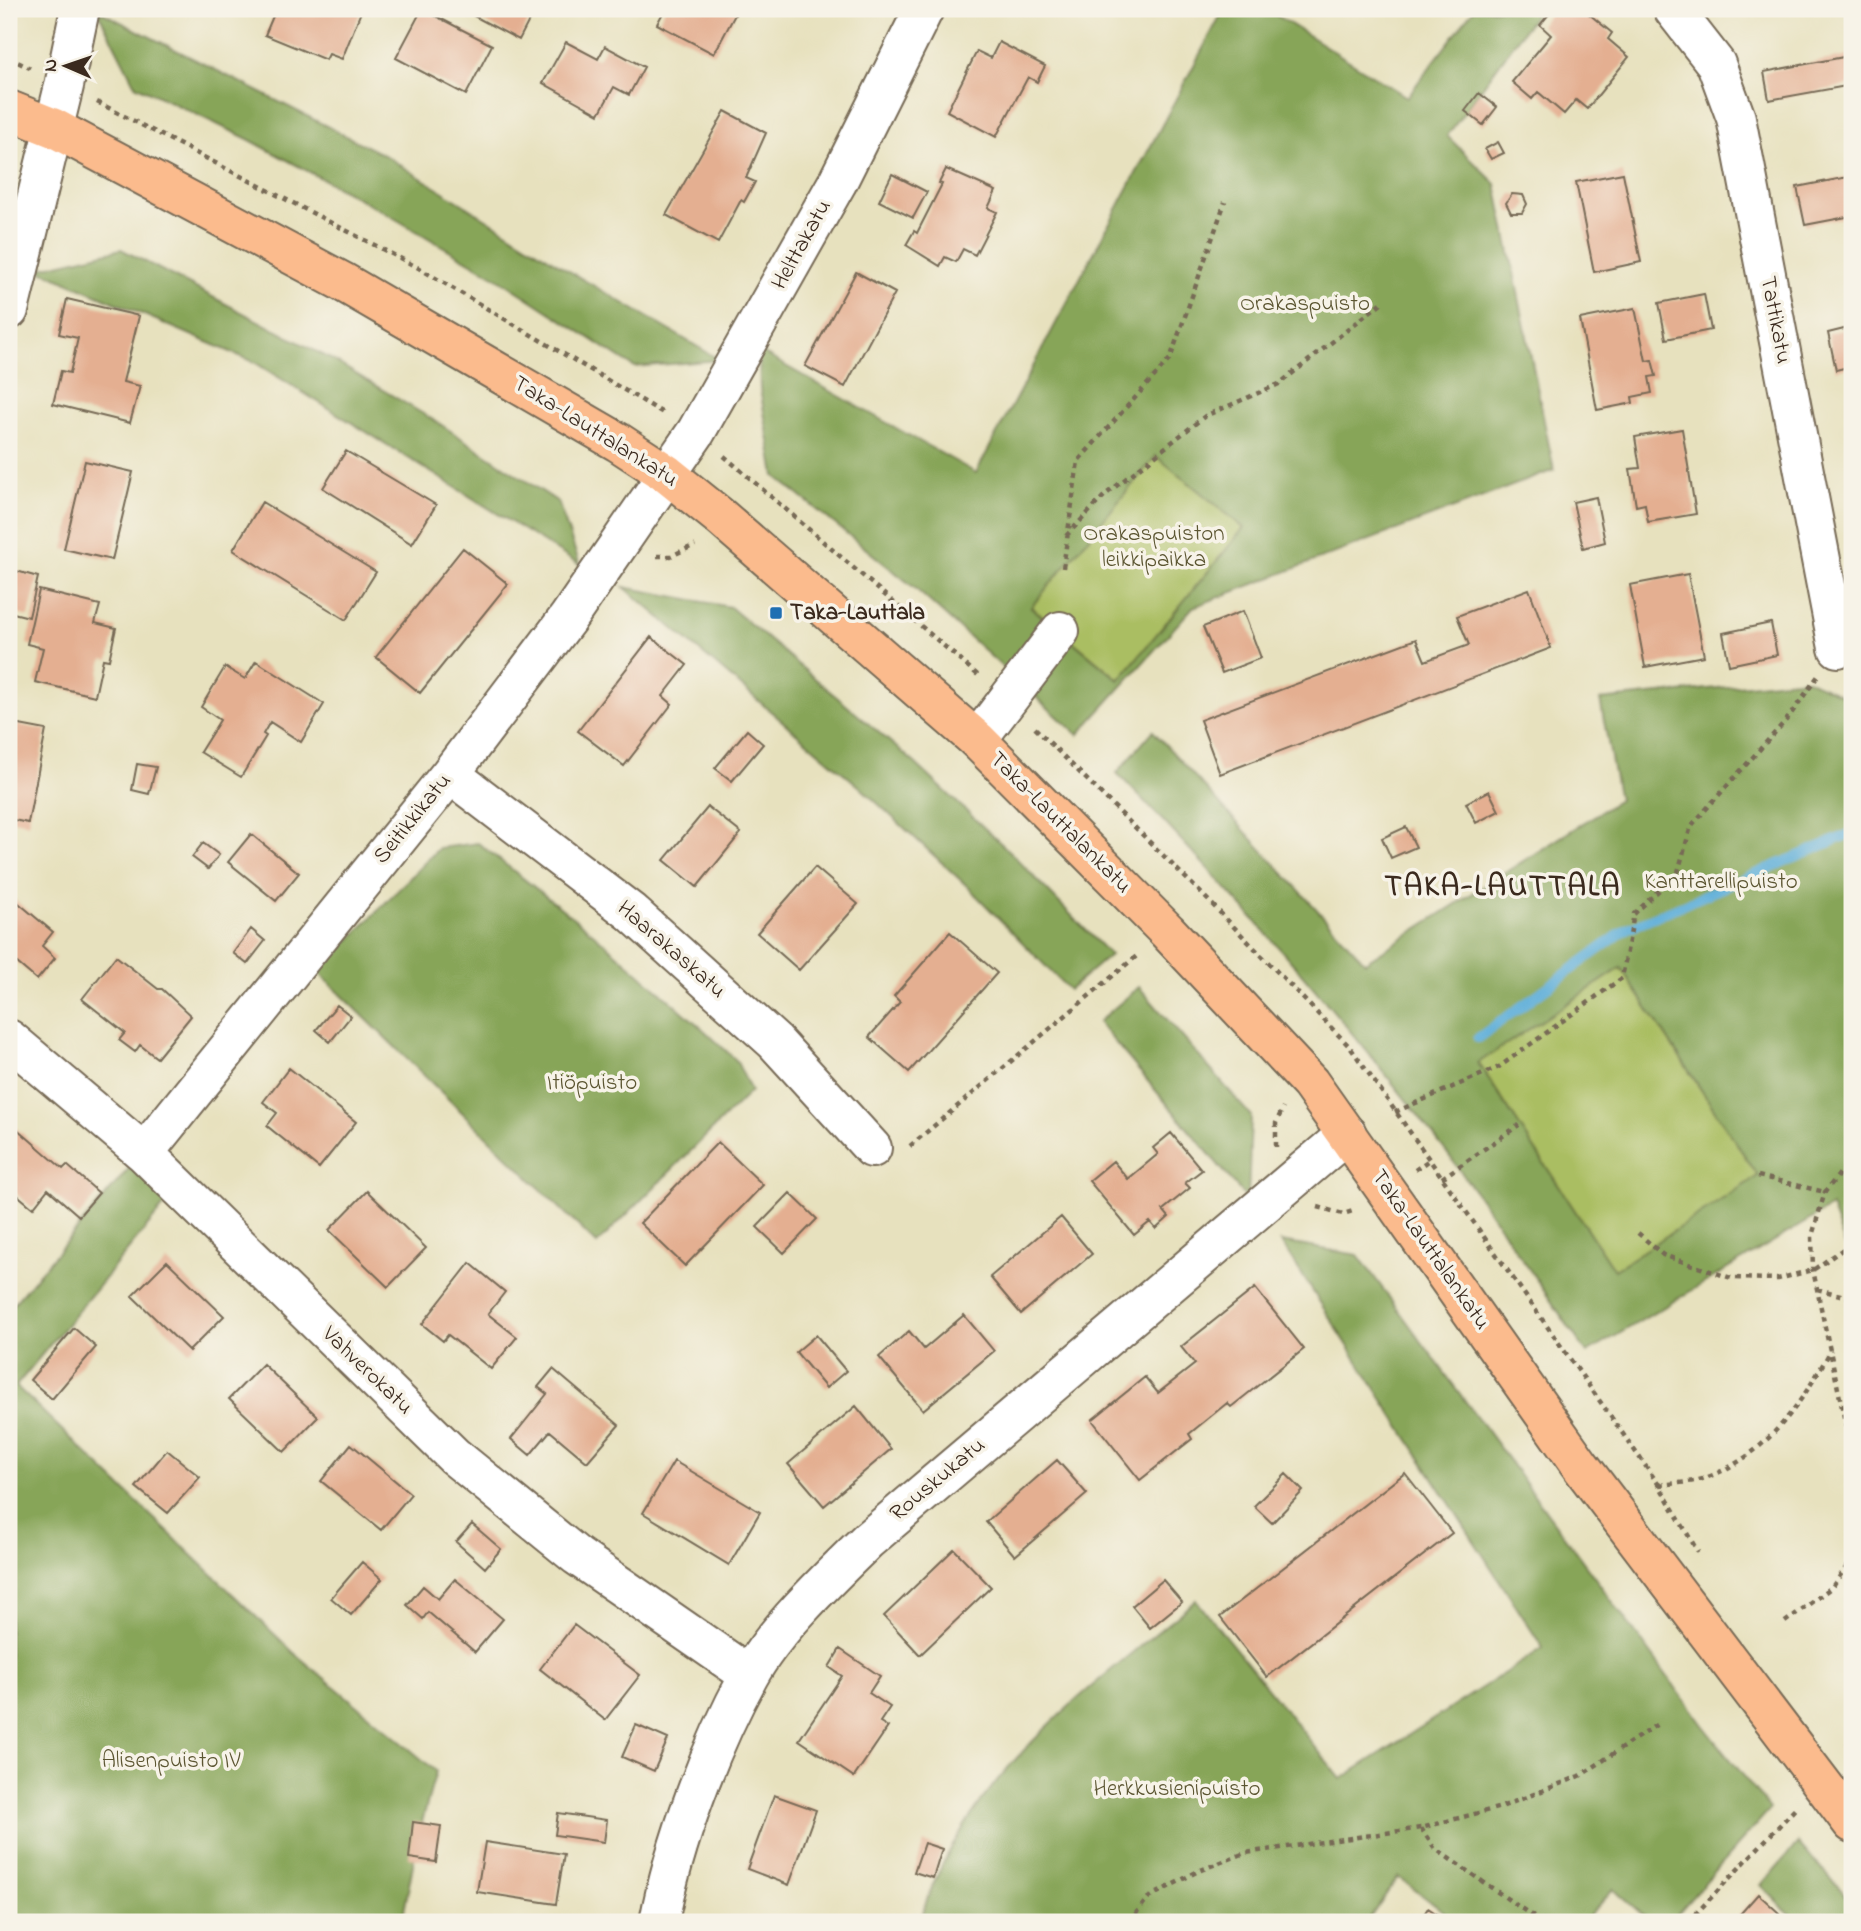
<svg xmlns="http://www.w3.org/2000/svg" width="1861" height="1931" font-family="'Indie Flower',sans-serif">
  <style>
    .green { fill: #aabe62; stroke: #727440; stroke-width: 2 }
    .forest { fill: #87a558; stroke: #61683b; stroke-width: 2; fill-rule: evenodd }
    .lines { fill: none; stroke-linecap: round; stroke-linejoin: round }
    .stream { stroke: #5eafd9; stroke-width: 10 }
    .building { fill: #e4af91 }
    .minor-casing { stroke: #776a56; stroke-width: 42 }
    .major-casing { stroke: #776a56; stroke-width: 42 }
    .path { stroke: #776a56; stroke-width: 4.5; stroke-dasharray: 5 5; stroke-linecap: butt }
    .minor { stroke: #fff; stroke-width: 38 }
    .major { stroke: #fbbb8d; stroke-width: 38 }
    .poi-dot { fill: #1f6fb2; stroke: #f7f3e8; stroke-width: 2.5 }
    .labels { text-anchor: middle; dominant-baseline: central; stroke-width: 7; stroke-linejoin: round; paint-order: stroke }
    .street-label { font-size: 23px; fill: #3b2a1e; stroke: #f7f3e8 }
    .park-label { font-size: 23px; fill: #5c5632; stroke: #f7f3e8 }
    .poi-label { font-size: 23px; font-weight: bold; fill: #3b2a1e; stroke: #f7f3e8; text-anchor: start }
    .district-label { font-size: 30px; font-weight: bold; letter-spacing: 2px; fill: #3b2a1e; stroke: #f7f3e8 }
  </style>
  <rect width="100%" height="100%" fill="#f7f3e8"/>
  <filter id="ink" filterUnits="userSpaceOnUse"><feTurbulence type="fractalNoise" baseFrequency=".0143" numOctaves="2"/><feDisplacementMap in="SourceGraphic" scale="14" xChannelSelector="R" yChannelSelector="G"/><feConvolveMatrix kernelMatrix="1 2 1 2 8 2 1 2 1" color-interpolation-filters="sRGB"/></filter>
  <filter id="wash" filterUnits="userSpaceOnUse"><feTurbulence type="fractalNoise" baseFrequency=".00686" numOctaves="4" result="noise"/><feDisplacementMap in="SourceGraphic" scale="28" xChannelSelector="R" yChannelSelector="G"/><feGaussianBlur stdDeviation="1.57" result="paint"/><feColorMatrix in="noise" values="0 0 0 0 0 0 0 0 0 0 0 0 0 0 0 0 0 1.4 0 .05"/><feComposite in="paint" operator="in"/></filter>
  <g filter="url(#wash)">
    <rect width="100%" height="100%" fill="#e7e1be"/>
    <!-- green -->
    <path class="green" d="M1156 455 1244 528 1120 680 1031 607Z
      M1621 968 1758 1176 1614 1271 1478 1062Z"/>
    <!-- forest -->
    <path class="forest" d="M1224 9H1266L1407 97 1474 9H1539L1447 136 1496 184 1554 470 1193 607 1078 735 916 589 775 476 760 389 759 351 976 473ZM1156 456 1244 528 1119 680 1031 607Z
      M97 10 386 156 579 277 720 360 634 367 499 279 375 207 248 139 135 85Z
      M121 249 331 359 440 424 558 502 580 565 254 362 37 269Z
      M624 587 730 607 915 763 1009 851 1110 955 1069 990 967 886 860 787Z
      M1852 678V1263L1831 1207 1587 1353C1539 1285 1494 1215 1444 1149 1343 1016 1233 892 1117 773L1153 731 1365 962 1619 800 1600 700 1807 679 1843 696ZM1621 968 1758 1176 1614 1270 1478 1063Z
      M478 843 594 934 705 1031 736 1060 751 1091 597 1244 318 972 439 848Z
      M1139 987 1251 1116 1248 1200 1098 1022Z
      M131 1166 169 1200 16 1386 293 1652 436 1771 419 1833 402 1922H9V1309Z
      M1281 1242 1358 1255 1703 1725 1770 1809 1670 1922H1651L1613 1889 1583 1922H1457L1398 1877 1367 1922H919C967 1773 1082 1696 1196 1600L1341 1779 1543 1648Z
      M1798 1843 1852 1902V1922H1797L1761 1885Z"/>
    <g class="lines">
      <!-- stream -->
      <path class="stream" d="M1478 1038 1628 928 1852 833"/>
    </g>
    <g id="blocks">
      <!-- building -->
      <path class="building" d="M276 9H362L342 59 329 54 326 60 265 35Z
        M422 9 492 45 466 95 396 58Z
        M478 9H535L519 40 474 16Z
        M665 9H738L714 54 657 24Z
        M1553 9H1583L1612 33 1608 39 1629 57 1587 109 1576 100 1564 114 1538 92 1532 99 1512 82 1551 35 1540 25Z
        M566 42 598 59 605 46 644 67 629 95 614 87 599 114 543 83Z
        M999 42 1045 66 1037 82 1028 77 996 137 947 111 977 51 991 58Z
        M1849 56 1852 85 1769 100 1764 72Z
        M1479 93 1497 107 1483 125 1465 111Z
        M725 111 766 133 746 178 755 182 744 202 741 200 718 243 666 215Z
        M1498 142 1504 153 1491 159 1485 149Z
        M946 169 996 191 988 208 997 212 975 255 963 249 956 262 945 257 940 266 906 245 914 231 917 233 942 184 939 183Z
        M1623 173 1641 262 1594 272 1576 182Z
        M892 174 927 192 913 218 879 201Z
        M1848 177 1852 216 1805 225 1797 187Z
        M1512 194 1523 195 1527 204 1522 213H1511L1506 203Z
        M856 272 895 293 845 387 805 366Z
        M1704 294 1711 330 1666 339 1659 303Z
        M67 299 139 316 123 382 140 386 130 423 53 404 61 371 70 373 78 338 59 334Z
        M1635 308 1646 361 1652 360 1656 376 1649 377 1652 393 1632 397 1633 403 1597 410 1580 319Z
        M1852 327V366L1836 370 1828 333Z
        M1682 429 1696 514 1648 522 1645 504 1636 506 1630 469 1640 468 1635 437Z
        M346 451 436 505 412 544 323 488Z
        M85 461 133 472 112 560 64 549Z
        M1596 497 1605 542 1583 548 1573 502Z
        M262 502 376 572 346 620 233 550Z
        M463 548 508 584 420 693 376 657Z
        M9 569 38 577 29 617 9 612Z
        M1688 574 1704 656 1645 667 1630 585Z
        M1529 589 1551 648 1220 774 1200 720 1416 639 1425 661 1469 645 1457 616Z
        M39 590 100 605 95 623 116 628 109 660 103 659 95 696 35 682 43 648 27 644Z
        M1243 611 1261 658 1222 673 1203 627Z
        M1771 623 1777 655 1729 665 1723 633Z
        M651 637 687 665 663 696 672 704 624 766 578 731Z
        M256 661 324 704 301 742 270 722 263 734 266 736 241 777 200 752 220 720 201 707 225 667 245 679Z
        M9 723 46 730 28 823 9 819Z
        M747 730 763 744 732 781 715 768Z
        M137 764 156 767 149 794 132 790Z
        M1489 791 1499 811 1476 823 1466 803Z
        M708 807 741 833 697 887 664 860Z
        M1406 827 1416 847 1391 858 1382 838Z
        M251 834 299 873 276 901 228 862Z
        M203 843 219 855 208 869 192 857Z
        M815 867 858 904 799 970 757 933Z
        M9 895 53 932 42 946 55 958 37 980 9 956Z
        M251 929 265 941 247 964 233 953Z
        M950 932 997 973 909 1072 869 1037 900 1002 894 996Z
        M116 956 158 989H162L191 1016 157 1058 140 1045 135 1052 119 1040 125 1033 82 999Z
        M337 1005 351 1016 330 1042 316 1030Z
        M289 1068 356 1122 319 1168 267 1126 277 1113 263 1102Z
        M16 1128 63 1169 67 1165 99 1193 79 1216 48 1189 33 1208 9 1188V1137Z
        M1171 1133 1202 1170 1185 1183 1190 1188 1163 1210 1169 1217 1156 1229 1150 1222 1134 1235 1089 1181 1113 1161 1128 1179 1158 1154 1153 1148Z
        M718 1142 763 1185 685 1266 640 1223Z
        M367 1191 426 1248 388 1287 329 1230Z
        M790 1193 817 1219 784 1253 757 1227Z
        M1061 1217 1092 1254 1021 1314 990 1277Z
        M167 1261 224 1316 189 1351 132 1296Z
        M470 1263 505 1292 488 1314 517 1337 491 1369 448 1335 443 1341 422 1324Z
        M1255 1288 1304 1349 1231 1407 1227 1403 1189 1434 1192 1439 1140 1480 1092 1420 1145 1377 1158 1393 1195 1364 1181 1347Z
        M964 1315 994 1351 923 1410 879 1357 909 1331 924 1349Z
        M74 1328 96 1347 52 1399 30 1380Z
        M816 1335 846 1371 826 1388 796 1352Z
        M263 1364 318 1417 284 1452 229 1399Z
        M553 1369 619 1425 587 1462 550 1431 530 1455 511 1439 547 1394 538 1387Z
        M856 1406 891 1449 824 1506 788 1464Z
        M351 1444 411 1494 381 1530 321 1481Z
        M167 1450 200 1477 168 1513 136 1487Z
        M1057 1460 1087 1494 1015 1556 986 1522Z
        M674 1461 760 1512 729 1565 643 1513Z
        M1405 1473 1452 1533 1267 1677 1220 1617Z
        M1286 1474 1303 1491 1272 1523 1254 1506Z
        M472 1524 501 1549 485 1568 456 1542Z
        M954 1549 991 1587 920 1655 884 1616Z
        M362 1562 382 1579 351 1615 331 1598Z
        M455 1579 503 1619 475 1652 428 1612 423 1619 407 1605 423 1586 438 1599Z
        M1163 1580 1182 1602 1150 1628 1132 1606Z
        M574 1625 640 1675 605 1720 540 1669Z
        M840 1649 880 1676 869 1693 890 1707 880 1722 888 1727 854 1777 799 1740 842 1676 829 1667Z
        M636 1725 668 1739 654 1771 622 1757Z
        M774 1795 816 1810 789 1885 747 1869Z
        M558 1813 607 1820 604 1842 555 1835Z
        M413 1822 441 1826 436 1862 409 1858Z
        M485 1842 564 1854 556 1904 477 1892Z
        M924 1843 942 1849 933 1878 914 1872Z
        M1758 1894 1779 1913 1770 1922H1733Z
        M1428 1908 1449 1922H1419Z"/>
    </g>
  </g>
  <g filter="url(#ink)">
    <use href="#blocks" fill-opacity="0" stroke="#776a56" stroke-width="2"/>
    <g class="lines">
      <defs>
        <path id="minor" d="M1673 9 1716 64 1736 118 1838 648
          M9 310 64 86 80 9
          M977 740 1060 631
          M450 774 631 912 775 1042 872 1148
          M9 1039 144 1153 454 1456 577 1556 749 1675
          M144 1153 450 774 568 618 696 432 837 183 924 9
          M659 1922C674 1843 710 1747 749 1676 774 1630 830 1577 868 1540L1347 1134"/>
        <path id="major" d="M9 110 54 128 341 281 618 442 667 474 718 515 977 740 1167 931 1310 1083 1580 1465 1852 1823"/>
      </defs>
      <!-- minor casing -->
      <use href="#minor" class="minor-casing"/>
      <!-- major casing -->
      <use href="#major" class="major-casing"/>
      <!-- path -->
      <path class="path" d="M9 58 30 68
        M97 102 417 267 663 413
        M724 456 980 677
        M1066 536 1105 495 1205 416 1279 384 1385 300
        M657 556H671L695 545
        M1063 568 1078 461 1170 359 1225 202
        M1035 728 1205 897 1350 1047 1659 1485 1698 1552
        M1395 1112 1499 1067 1622 978 1634 914 1678 872 1691 826 1788 718 1818 676
        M910 1146 1139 954
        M1276 1147V1123L1283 1108
        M1852 1158 1825 1192 1812 1236 1813 1270 1852 1455
        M1415 1170 1429 1160
        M1758 1176 1825 1192
        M1442 1178 1519 1125
        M1318 1207 1343 1214 1356 1210
        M1638 1233 1663 1255 1731 1278 1778 1279 1813 1270 1852 1243
        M1817 1289 1852 1298
        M1659 1485C1674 1483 1693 1483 1708 1477 1768 1454 1801 1404 1831 1350
        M1785 1622 1832 1587 1852 1559
        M1421 1828 1434 1848 1541 1922
        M1129 1922 1148 1898 1198 1871 1245 1853 1421 1828 1501 1807 1580 1776 1659 1723
        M1688 1922 1795 1809"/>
      <!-- minor -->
      <use href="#minor" class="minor"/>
      <!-- major -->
      <use href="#major" class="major"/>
    </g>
  </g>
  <!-- markers -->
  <rect class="poi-dot" x="769" y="606" width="14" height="14" rx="3.5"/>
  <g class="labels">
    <!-- street labels -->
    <g class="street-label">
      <text transform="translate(802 245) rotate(-61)">Helttakatu</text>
      <text transform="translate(1775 320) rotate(79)">Tattikatu</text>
      <text transform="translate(595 432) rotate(32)">Taka-Lauttalankatu</text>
      <text transform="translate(413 819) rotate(-51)">Seitikkikatu</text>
      <text transform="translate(1060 823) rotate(45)">Taka-Lauttalankatu</text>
      <text transform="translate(671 950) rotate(41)">Haarakaskatu</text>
      <text transform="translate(1430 1250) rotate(55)">Taka-Lauttalankatu</text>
      <text transform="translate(367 1371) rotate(44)">Vahverokatu</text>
      <text transform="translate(938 1480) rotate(-40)">Rouskukatu</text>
    </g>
    <!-- park labels -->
    <g class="park-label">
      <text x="1305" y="304">Orakaspuisto</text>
      <text x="1154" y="534">Orakaspuiston<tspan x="1154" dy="26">leikkipaikka</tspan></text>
      <text x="1721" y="882">Kanttarellipuisto</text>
      <text x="592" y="1083">Itiöpuisto</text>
      <text x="171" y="1761">Alisenpuisto IV</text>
      <text x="1177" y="1789">Herkkusienipuisto</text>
    </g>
    <!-- poi labels -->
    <g class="poi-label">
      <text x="790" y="613">Taka-Lauttala</text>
    </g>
    <!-- district labels -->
    <g class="district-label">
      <text x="1503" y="888">TAKA-LAUTTALA</text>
    </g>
  </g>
  <!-- margin -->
  <rect width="1861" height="1931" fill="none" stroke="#f7f3e8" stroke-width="35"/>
  <!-- north arrow -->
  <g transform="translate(66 66) rotate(272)" stroke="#f7f3e8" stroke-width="5" paint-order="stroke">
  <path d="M0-5L12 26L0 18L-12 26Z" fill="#3b2a1e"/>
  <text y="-10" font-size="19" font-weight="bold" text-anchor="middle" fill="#3b2a1e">N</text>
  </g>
</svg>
